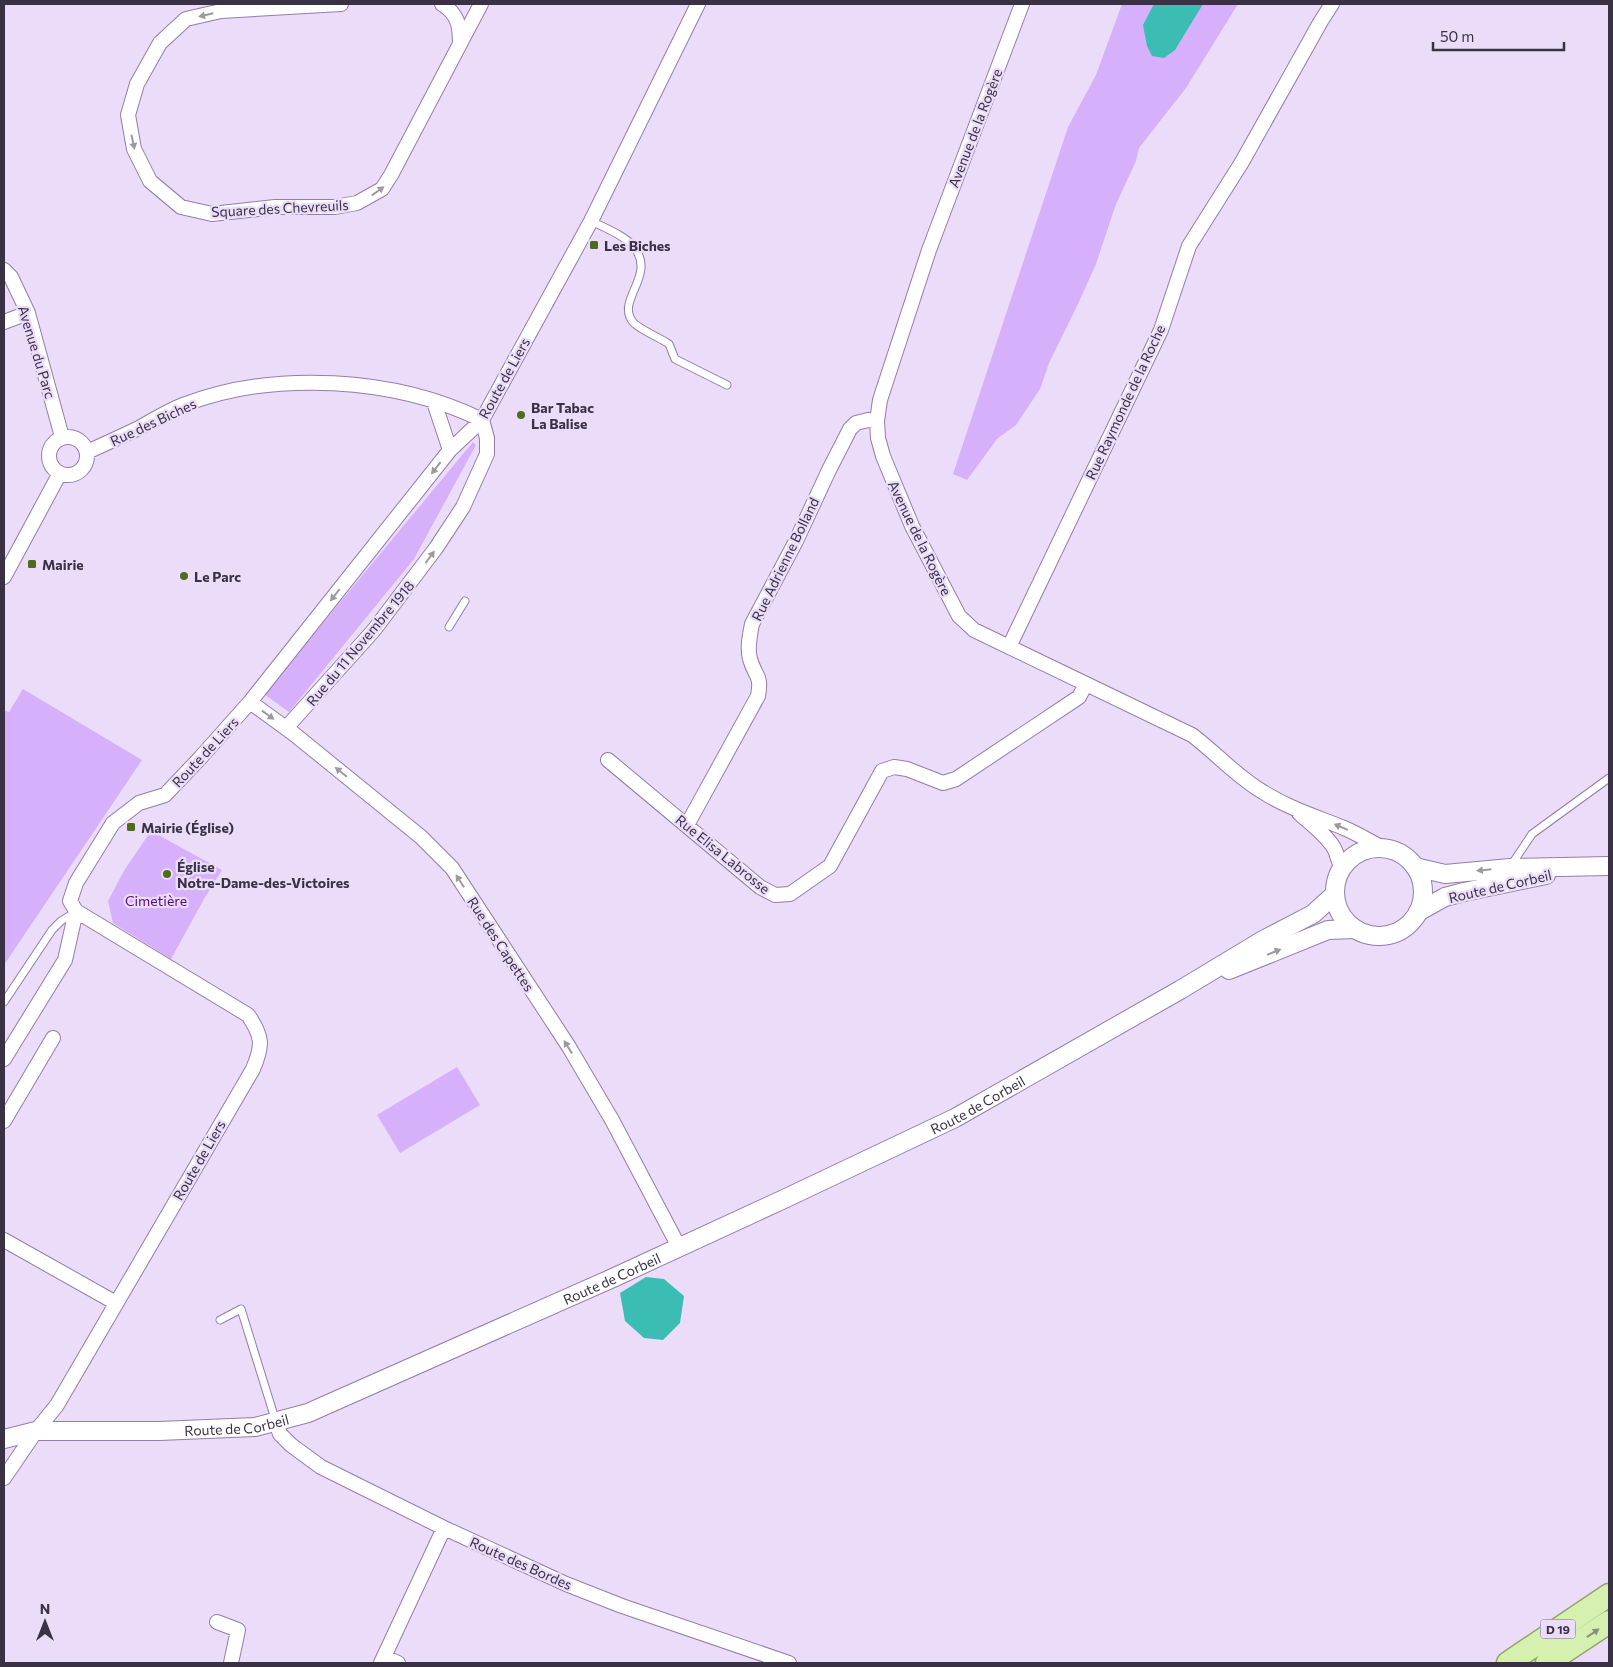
<svg xmlns="http://www.w3.org/2000/svg" width="1613" height="1667" font-family="Commissioner,sans-serif">
  <style>
    .green { fill: #d6b0fb }
    .water { fill: #3bbdb3 }
    .lines { fill: none; stroke-linecap: round; stroke-linejoin: round }
    .service-casing { stroke: #947dab; stroke-width: 9 }
    .minor-casing { stroke: #947dab; stroke-width: 16 }
    .tertiary-casing { stroke: #947dab; stroke-width: 20 }
    .primary-casing { stroke: #8ea867; stroke-width: 25 }
    .service { stroke: #fff; stroke-width: 7 }
    .minor { stroke: #fff; stroke-width: 14 }
    .tertiary { stroke: #fff; stroke-width: 18 }
    .primary { stroke: #d6f1af; stroke-width: 22 }
    .oneway { fill: #9d98a2 }
    .oneway2 { fill: #88917a }
    .poi-dot { fill: #4e6b1e; stroke: #ebdcfa; stroke-width: 2 }
    .labels { text-anchor: middle; dominant-baseline: central; stroke-width: 4.5; stroke-linejoin: round; paint-order: stroke }
    .shield { fill: #ebdcfa; stroke: #70647b; stroke-width: 1 }
    .shield-label { font-size: 12px; font-weight: bold; fill: #3b3145 }
    .street-label { font-size: 14px; fill: #3b3145; stroke: #ebdcfa }
    .poi-label { font-size: 14px; font-weight: bold; fill: #3b3145; stroke: #ebdcfa; text-anchor: start }
    .park-label { font-size: 14px; fill: #540d7d; stroke: #ebdcfa }
  </style>
  <rect width="100%" height="100%" fill="#ebdcfa"/>
  <!-- green -->
  <path class="green" d="M1122 4H1238L1186 88 1139 148 1136 161 1116 204 1096 264 1077 306 1049 363 1040 389 1016 425 997 439 967 480 953 474 1068 127 1096 75Z
    M473 442 476 445 414 559 289 712 264 694Z
    M23 689 142 760 4 965V710L9 712Z
    M151 831 222 870 204 899 171 959 113 923 108 901 125 869Z
    M457 1067 480 1105 400 1153 377 1115Z"/>
  <!-- water -->
  <path class="water" d="M1154 4H1203L1175 50 1164 58 1152 56 1147 46 1143 25Z
    M646 1277 664 1279 684 1296 680 1323 663 1340 644 1338 625 1321 620 1293Z"/>
  <g class="lines">
    <defs>
      <path id="service" d="M591 221C603 227 626 236 634 247 657 276 615 300 633 322 637 328 662 339 669 344L675 359 727 385
        M449 627 465 601
        M1510 867 1532 834 1609 778
        M4 1002 52 930 61 921 74 913
        M220 1320 241 1309 276 1422"/>
      <path id="minor" d="M341 4 221 11 186 19 160 43 137 84 128 115 134 149 150 181 181 207 212 214 275 207H335L357 203 382 189 391 175 481 4
        M442 4C458 14 460 26 460 44
        M1022 4 929 250 880 400 877 421 878 438 883 456 912 526 959 616 974 630 1192 735C1216 753 1237 777 1263 792 1288 808 1317 817 1344 828 1358 834 1371 842 1385 849
        M4 270 11 277 28 313 62 437
        M4 322 28 313
        M434 402 450 450
        M49 456a19 19 0 1 1 38 0a19 19 0 1 1-38 0Z
        M87 452C105 444 122 436 139 428 153 420 168 411 183 405 273 370 395 377 482 420
        M4 577 60 473
        M1009 647 1161 330 1189 246 1242 162 1321 21 1332 4
        M250 702 294 734 421 837 452 868 569 1047 612 1120 679 1247
        M286 728 374 630 436 548 463 507 487 454V438L482 420
        M608 760 760 887 775 895 790 894 830 866 882 771 894 767 907 769 943 783 956 779 1079 697 1086 684
        M1299 813C1310 823 1329 837 1335 850 1338 857 1338 862 1342 868
        M687 825 758 696C762 674 755 677 750 659 747 648 750 634 752 624L796 541 829 470 850 429 856 423 868 420 877 421
        M4 1059 65 960 76 911
        M4 1121 53 1038
        M4 1240 116 1303
        M276 1422 280 1434 291 1445 321 1467 444 1528 566 1584 622 1606 789 1663
        M4 1478 36 1431 57 1405 253 1069C263 1045 263 1037 248 1015L76 911 70 901 76 883 113 823 139 803 165 795 201 757 250 702 450 450 482 420 591 221 698 4
        M217 1622 238 1630 231 1663
        M384 1657 398 1663
        M381 1663 444 1528"/>
      <g id="tertiary">
        <circle cx="1379" cy="892" r="44"/>
        <path d="M1415 867 1445 874 1510 868 1609 866"/>
        <path d="M1418 912 1445 897 1464 892 1546 875"/>
        <path d="M1229 970 1328 930 1355 929"/>
        <path id="s1" d="M4 1439 36 1431H159L255 1427 308 1413 615 1277 784 1199 955 1118 1180 990 1263 940 1313 914 1335 894"/>
      </g>
      <path id="primary" d="M1508 1663 1609 1595
        M1547 1663 1609 1622"/>
    </defs>
    <!-- service casing -->
    <use href="#service" class="service-casing"/>
    <!-- minor casing -->
    <use href="#minor" class="minor-casing"/>
    <!-- tertiary casing -->
    <use href="#tertiary" class="tertiary-casing"/>
    <!-- primary casing -->
    <use href="#primary" class="primary-casing"/>
    <!-- service -->
    <use href="#service" class="service"/>
    <!-- minor -->
    <use href="#minor" class="minor"/>
    <!-- tertiary -->
    <use href="#tertiary" class="tertiary"/>
    <!-- primary -->
    <use href="#primary" class="primary"/>
  </g>
  <!-- one-way arrows -->
  <defs><path id="oneway-solid" d="M-6-.8H1V-3.2L6.5 0L1 3.2V.8H-6Z" transform="scale(1.25)"/></defs>
  <g class="oneway">
    <use href="#oneway-solid" transform="translate(206 15) rotate(167)"/>
    <use href="#oneway-solid" transform="translate(133 142) rotate(78)"/>
    <use href="#oneway-solid" transform="translate(378 191) rotate(-36)"/>
    <use href="#oneway-solid" transform="translate(436 468) rotate(128)"/>
    <use href="#oneway-solid" transform="translate(430 557) rotate(-54)"/>
    <use href="#oneway-solid" transform="translate(335 595) rotate(128)"/>
    <use href="#oneway-solid" transform="translate(268 715) rotate(36)"/>
    <use href="#oneway-solid" transform="translate(341 772) rotate(-141)"/>
    <use href="#oneway-solid" transform="translate(1341 827) rotate(-157)"/>
    <use href="#oneway-solid" transform="translate(1484 870) rotate(174)"/>
    <use href="#oneway-solid" transform="translate(460 881) rotate(-123)"/>
    <use href="#oneway-solid" transform="translate(1274 952) rotate(-22)"/>
    <use href="#oneway-solid" transform="translate(568 1047) rotate(-122)"/>
  </g>
  <use class="oneway2" href="#oneway-solid" transform="translate(1593 1633) rotate(-34)"/>
  <!-- markers -->
  <g class="poi-dot">
    <rect x="589" y="240" width="10" height="10" rx="2.5"/>
    <circle cx="521" cy="415" r="5"/>
    <rect x="27" y="559" width="10" height="10" rx="2.5"/>
    <circle cx="184" cy="576" r="5"/>
    <rect x="126" y="822" width="10" height="10" rx="2.5"/>
    <circle cx="167" cy="874" r="5"/>
  </g>
  <g class="labels">
    <!-- shield labels -->
    <rect class="shield" x="1540.5" y="1619.5" width="35" height="19" rx="4"/>
    <g class="shield-label">
      <text x="1558" y="1629">D 19</text>
    </g>
    <!-- street labels -->
    <g class="street-label">
      <text transform="translate(975 128) rotate(-69)">Avenue de la Rogère</text>
      <text transform="translate(280 208) rotate(-3)">Square des Chevreuils</text>
      <text transform="translate(37 352) rotate(73)">Avenue du Parc</text>
      <text transform="translate(504 378) rotate(-61)">Route de Liers</text>
      <text transform="translate(1125 402) rotate(-65)">Rue Raymonde de la Roche</text>
      <text transform="translate(153 422) rotate(-25)">Rue des Biches</text>
      <text transform="translate(920 538) rotate(64)">Avenue de la Rogère</text>
      <text transform="translate(785 559) rotate(-64)">Rue Adrienne Bolland</text>
      <text transform="translate(360 643) rotate(-50)">Rue du 11 Novembre 1918</text>
      <text transform="translate(205 752) rotate(-47)">Route de Liers</text>
      <text transform="translate(723 854) rotate(39)">Rue Elisa Labrosse</text>
      <text transform="translate(1500 886) rotate(-13)">Route de Corbeil</text>
      <text transform="translate(501 944) rotate(57)">Rue des Capettes</text>
      <text stroke="none"><textPath href="#s1" startOffset="1044">Route de Corbeil</textPath></text>
      <text transform="translate(199 1160) rotate(-60)">Route de Liers</text>
      <text stroke="none"><textPath href="#s1" startOffset="639">Route de Corbeil</textPath></text>
      <text stroke="none"><textPath href="#s1" startOffset="234">Route de Corbeil</textPath></text>
      <text transform="translate(521 1563) rotate(24)">Route des Bordes</text>
    </g>
    <!-- poi labels -->
    <g class="poi-label">
      <text x="604" y="245">Les Biches</text>
      <text x="531" y="407">Bar Tabac<tspan x="531" dy="16">La Balise</tspan></text>
      <text x="42" y="564">Mairie</text>
      <text x="194" y="576">Le Parc</text>
      <text x="141" y="827">Mairie (Église)</text>
      <text x="177" y="866">Église<tspan x="177" dy="16">Notre-Dame-des-Victoires</tspan></text>
    </g>
    <!-- park labels -->
    <g class="park-label">
      <text x="156" y="900">Cimetière</text>
    </g>
  </g>
  <!-- border -->
  <rect width="1613" height="1667" fill="none" stroke="#3b3145" stroke-width="10"/>
  <!-- north arrow -->
  <g transform="translate(45 1622)" stroke="#ebdcfa" stroke-width="4" paint-order="stroke">
  <path d="M0-4L9 19L0 12L-9 19Z" fill="#3b3145"/>
  <text y="-8" font-size="14" font-weight="bold" text-anchor="middle" fill="#3b3145">N</text>
  </g>
  <!-- scale -->
  <path d="M1433 42v8h131v-8" fill="none" stroke="#3b3145" stroke-width="2.5"/>
  <text x="1440" y="42" font-size="15" fill="#3b3145" stroke="#ebdcfa" stroke-width="4" paint-order="stroke">50 m</text>
</svg>
